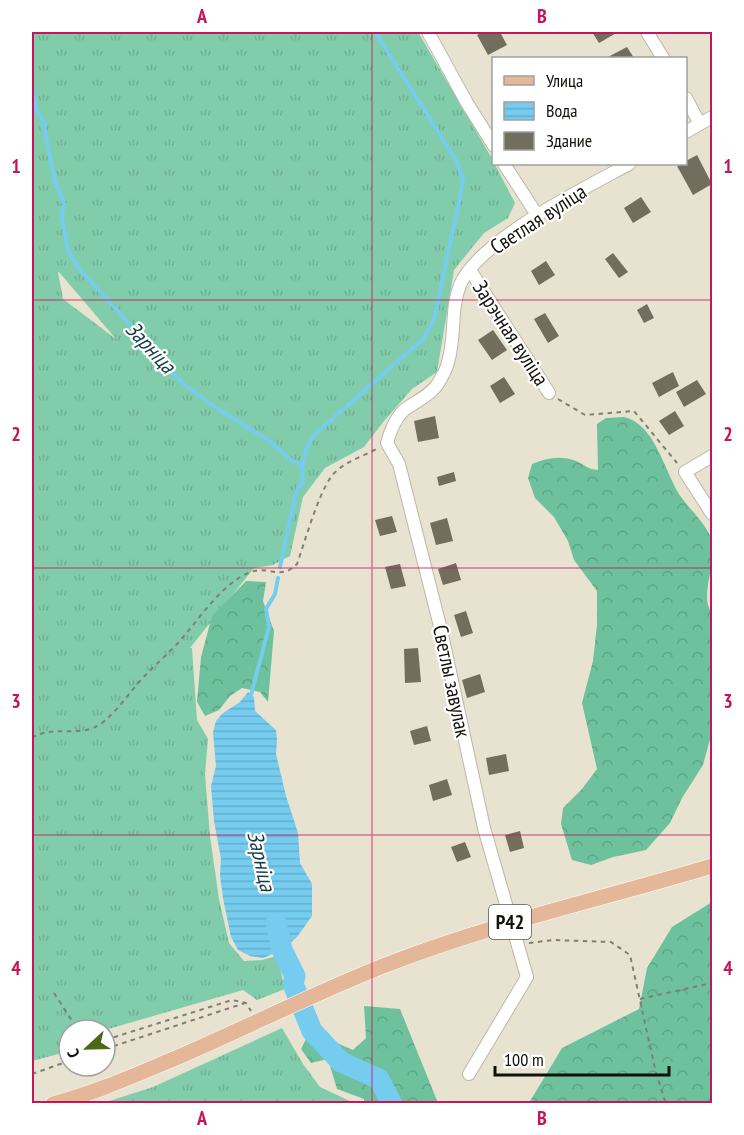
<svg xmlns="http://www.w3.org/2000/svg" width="744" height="1135" font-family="'PT Sans Narrow',sans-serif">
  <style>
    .grass { fill: url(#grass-tufts); fill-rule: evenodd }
    .forest { fill: url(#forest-crowns) }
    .water { fill: url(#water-rules) }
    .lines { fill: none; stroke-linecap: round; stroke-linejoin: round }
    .stream { stroke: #75ccef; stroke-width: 4 }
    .river { stroke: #75ccef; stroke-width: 21 }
    .building { fill: #726e5e }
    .minor-casing { stroke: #bbb7a6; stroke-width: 14 }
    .major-casing { stroke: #fff; stroke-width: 16 }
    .path { stroke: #827f72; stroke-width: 2; stroke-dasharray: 4.5 4.5; stroke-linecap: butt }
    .minor { stroke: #fff; stroke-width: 12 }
    .major { stroke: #e4b799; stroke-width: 15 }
    .grid { fill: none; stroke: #c2185b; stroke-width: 1.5; stroke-opacity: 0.55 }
    .labels { text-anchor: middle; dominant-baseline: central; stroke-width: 4.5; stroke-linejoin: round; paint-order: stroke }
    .shield { fill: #fff; stroke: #5a5854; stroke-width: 1.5 }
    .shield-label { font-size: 20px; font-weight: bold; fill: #13110b }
    .street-label { font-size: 21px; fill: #13110b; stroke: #fff }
    .water-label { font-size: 22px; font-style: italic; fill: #133b4a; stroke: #fff }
    .neatline { fill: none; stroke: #c2185b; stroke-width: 2 }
    .grid-label { font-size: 20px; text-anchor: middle; font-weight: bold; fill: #c2185b }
  </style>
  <defs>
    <pattern id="grass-tufts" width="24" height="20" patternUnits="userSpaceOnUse" patternTransform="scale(1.5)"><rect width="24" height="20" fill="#81cdab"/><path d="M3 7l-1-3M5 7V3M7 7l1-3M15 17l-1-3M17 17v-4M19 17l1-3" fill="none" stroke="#6faf92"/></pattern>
    <pattern id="forest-crowns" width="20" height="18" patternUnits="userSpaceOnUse" patternTransform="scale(1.5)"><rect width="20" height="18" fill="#6dc19c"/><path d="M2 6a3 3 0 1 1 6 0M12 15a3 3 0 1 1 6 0" fill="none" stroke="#5ea585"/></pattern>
    <pattern id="water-rules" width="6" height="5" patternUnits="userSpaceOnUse" patternTransform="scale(1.5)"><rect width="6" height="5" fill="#75ccef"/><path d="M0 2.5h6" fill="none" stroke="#64aecc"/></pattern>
  </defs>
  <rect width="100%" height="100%" fill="#e7e3d0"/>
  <!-- grass -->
  <path class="grass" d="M32 32H418L490 155 515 203 508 218 484 233 454 270 437 372 412 389 384 421 364 447 325 468 303 497 290 556 273 565 254 568 190 648H192L197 720 208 739 205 774 210 836 219 899 229 943 244 961 262 960 277 956 285 989 257 1000 243 990 105 1030H69V1049L62 1053 32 1061ZM58 272H59L116 339 63 299Z
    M282 1028 303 1064 320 1087 354 1103H103L153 1087Z"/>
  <!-- forest -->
  <path class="forest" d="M624 417C655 424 664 470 679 494 687 507 711 528 712 543 715 562 707 579 707 598 707 604 710 610 712 615V732L703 765 682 798 670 823 646 850 613 857 591 865 572 860 561 824 563 808 582 789 597 769 582 703 593 661 597 625V591L574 560 568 541 554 517 535 498 528 478 532 464C546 458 561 455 576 461 586 465 586 469 598 470L597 424 606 418Z
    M246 581 266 582 263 601 274 631 268 702 260 692 242 688 230 696 219 710 205 716 197 702 201 657 212 616Z
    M712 902V1103H529L562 1048 639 1009 647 968 672 927Z
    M364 1006 400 1009 438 1103H364V1099L337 1089 328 1059 311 1063 301 1049 307 1037H323L353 1050 366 1038Z"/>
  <!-- water -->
  <path class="water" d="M248 692 254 697 255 711 276 730 277 740 276 754 286 796 298 833 300 863 312 884V916L297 937 282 950 263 958 250 956 238 950 231 937 223 898 220 875 221 859 214 821 211 786 216 766 213 732 216 721 223 713 240 702Z"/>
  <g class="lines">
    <!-- stream -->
    <path class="stream" d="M32 34 33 32
      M32 86 36 110 43 121 55 181 64 204 62 218 68 251 80 270 141 336 164 364 186 386 218 409 271 442 291 460 302 465 303 482 298 488 295 497 280 567
      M303 465 306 449 314 435 423 339 434 320 460 197 463 179 456 160 375 32
      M251 695 269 627 266 609 275 594 278 578"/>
    <!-- river -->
    <path class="river" d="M276 923 282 950 295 976 293 984 312 1031 341 1062 379 1079 392 1104"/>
  </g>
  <!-- building -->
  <path class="building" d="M483 32H500L507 45 488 55 477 35Z
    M592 32H618L599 43Z
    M627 47 634 58H606Z
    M697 155 712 184 693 195 677 166 686 164V161Z
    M641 197 651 212 633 223 624 208Z
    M613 253 628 272 619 278 605 259Z
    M546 261 555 275 539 285 531 271Z
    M647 304 654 318 644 323 637 310Z
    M545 313 559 336 548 343 534 319Z
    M493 330 507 350 492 360 478 340Z
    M673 372 679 386 659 397 652 383Z
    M504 377 515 394 500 403 490 386Z
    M697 380 706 394 684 407 676 392Z
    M675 411 684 426 669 435 659 421Z
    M435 416 439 438 418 442 414 421Z
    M454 472 456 481 439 486 437 477Z
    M392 516 397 532 380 536 375 520Z
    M447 518 453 541 436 545 430 523Z
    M456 563 461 580 443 585 438 569Z
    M400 564 406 586 391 589 385 567Z
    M466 611 473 633 461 637 454 615Z
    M418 648 421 682 405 683 404 649Z
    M480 674 485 692 467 698 462 680Z
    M427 726 431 741 414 745 410 731Z
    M506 754 509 771 489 775 486 758Z
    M447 779 452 795 433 801 429 785Z
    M520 831 524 848 510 852 505 835Z
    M465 842 471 857 457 862 451 847Z"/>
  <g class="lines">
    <defs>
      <path id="minor" d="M428 32 467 103 494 146
        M647 32 663 58
        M686 98 700 124
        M686 132 712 117
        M504 164 537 215
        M470 270 549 393
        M712 456 685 472 712 514
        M469 1074 527 977 484 828 441 630 399 464 387 443C390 432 395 419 403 411 414 402 432 395 439 382 442 376 447 369 448 362 456 337 450 310 460 285 480 239 585 188 629 164"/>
      <path id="major" d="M53 1104C95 1093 135 1075 176 1058 245 1028 313 994 383 966 490 924 602 899 712 866"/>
    </defs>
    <!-- minor casing -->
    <use href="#minor" class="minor-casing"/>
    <!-- major casing -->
    <use href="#major" class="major-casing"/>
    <!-- path -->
    <path class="path" d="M558 399 585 415 634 411 677 463
      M32 738C53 724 81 739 102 723 117 711 127 696 139 682 153 666 170 653 184 636 200 617 216 594 237 579 242 576 249 572 254 571 271 567 281 580 297 564 305 541 318 495 331 477 342 462 363 457 378 448
      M529 943 553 940 611 942 630 955 656 1073 666 1104
      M54 993 78 1030
      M640 999 712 983
      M105 1040 232 1000 246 1003 251 1011
      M105 1049 245 1003
      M32 1074 69 1061"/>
    <!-- minor -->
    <use href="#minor" class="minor"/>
    <!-- major -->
    <use href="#major" class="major"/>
  </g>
  <!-- grid -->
  <path class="grid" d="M372 32V1104M32 300H712M32 568H712M32 835H712"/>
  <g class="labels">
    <!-- shield labels -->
    <rect class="shield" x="489" y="905" width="42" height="34" rx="4.5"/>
    <g class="shield-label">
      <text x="510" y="922">Р42</text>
    </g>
    <!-- street labels -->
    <g class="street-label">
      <text transform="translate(538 219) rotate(-33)">Светлая вуліца</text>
      <text transform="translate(511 333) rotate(57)">Зарэчная вуліца</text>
      <text transform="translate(452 681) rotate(78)">Светлы завулак</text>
    </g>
    <!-- water labels -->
    <g class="water-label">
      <text transform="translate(151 347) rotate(47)">Зарніца</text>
      <text transform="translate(262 861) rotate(77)">Зарніца</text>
    </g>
  </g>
  <!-- border -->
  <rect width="744" height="1135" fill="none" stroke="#ffffff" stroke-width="66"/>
  <!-- legend -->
  <rect x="492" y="57" width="195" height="108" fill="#ffffff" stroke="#a1a09d" stroke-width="1.5"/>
  <rect x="504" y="76" width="30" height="9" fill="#e4b799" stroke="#a1a09d" stroke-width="1.5"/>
  <text x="546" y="87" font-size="18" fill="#13110b">Улица</text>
  <rect x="504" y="102" width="30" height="18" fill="url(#water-rules)" stroke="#a1a09d" stroke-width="1.5"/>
  <text x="546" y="117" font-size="18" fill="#13110b">Вода</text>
  <rect x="504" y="132" width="30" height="18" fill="#726e5e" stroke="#a1a09d" stroke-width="1.5"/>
  <text x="546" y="147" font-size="18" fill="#13110b">Здание</text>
  <!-- north arrow -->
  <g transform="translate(87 1048) rotate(248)"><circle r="28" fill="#ffffff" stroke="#a1a09d" stroke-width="1.5"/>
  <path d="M0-4.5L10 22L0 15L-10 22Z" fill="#4d6717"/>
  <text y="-9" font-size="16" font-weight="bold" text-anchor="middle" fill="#13110b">С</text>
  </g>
  <!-- scale -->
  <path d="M495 1066v9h174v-9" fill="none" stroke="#13110b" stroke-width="3"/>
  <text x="504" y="1066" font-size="18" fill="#13110b" stroke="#ffffff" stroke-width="4.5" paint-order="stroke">100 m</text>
  <rect x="33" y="33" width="678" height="1069" class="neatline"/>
  <g class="grid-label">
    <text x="202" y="23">A</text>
    <text x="542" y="23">B</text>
    <text x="16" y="173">1</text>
    <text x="728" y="173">1</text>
    <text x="16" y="441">2</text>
    <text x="728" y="441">2</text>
    <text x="16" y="708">3</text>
    <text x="728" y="708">3</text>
    <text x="16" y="975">4</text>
    <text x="728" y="975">4</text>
    <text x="202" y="1125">A</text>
    <text x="542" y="1125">B</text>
  </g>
</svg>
